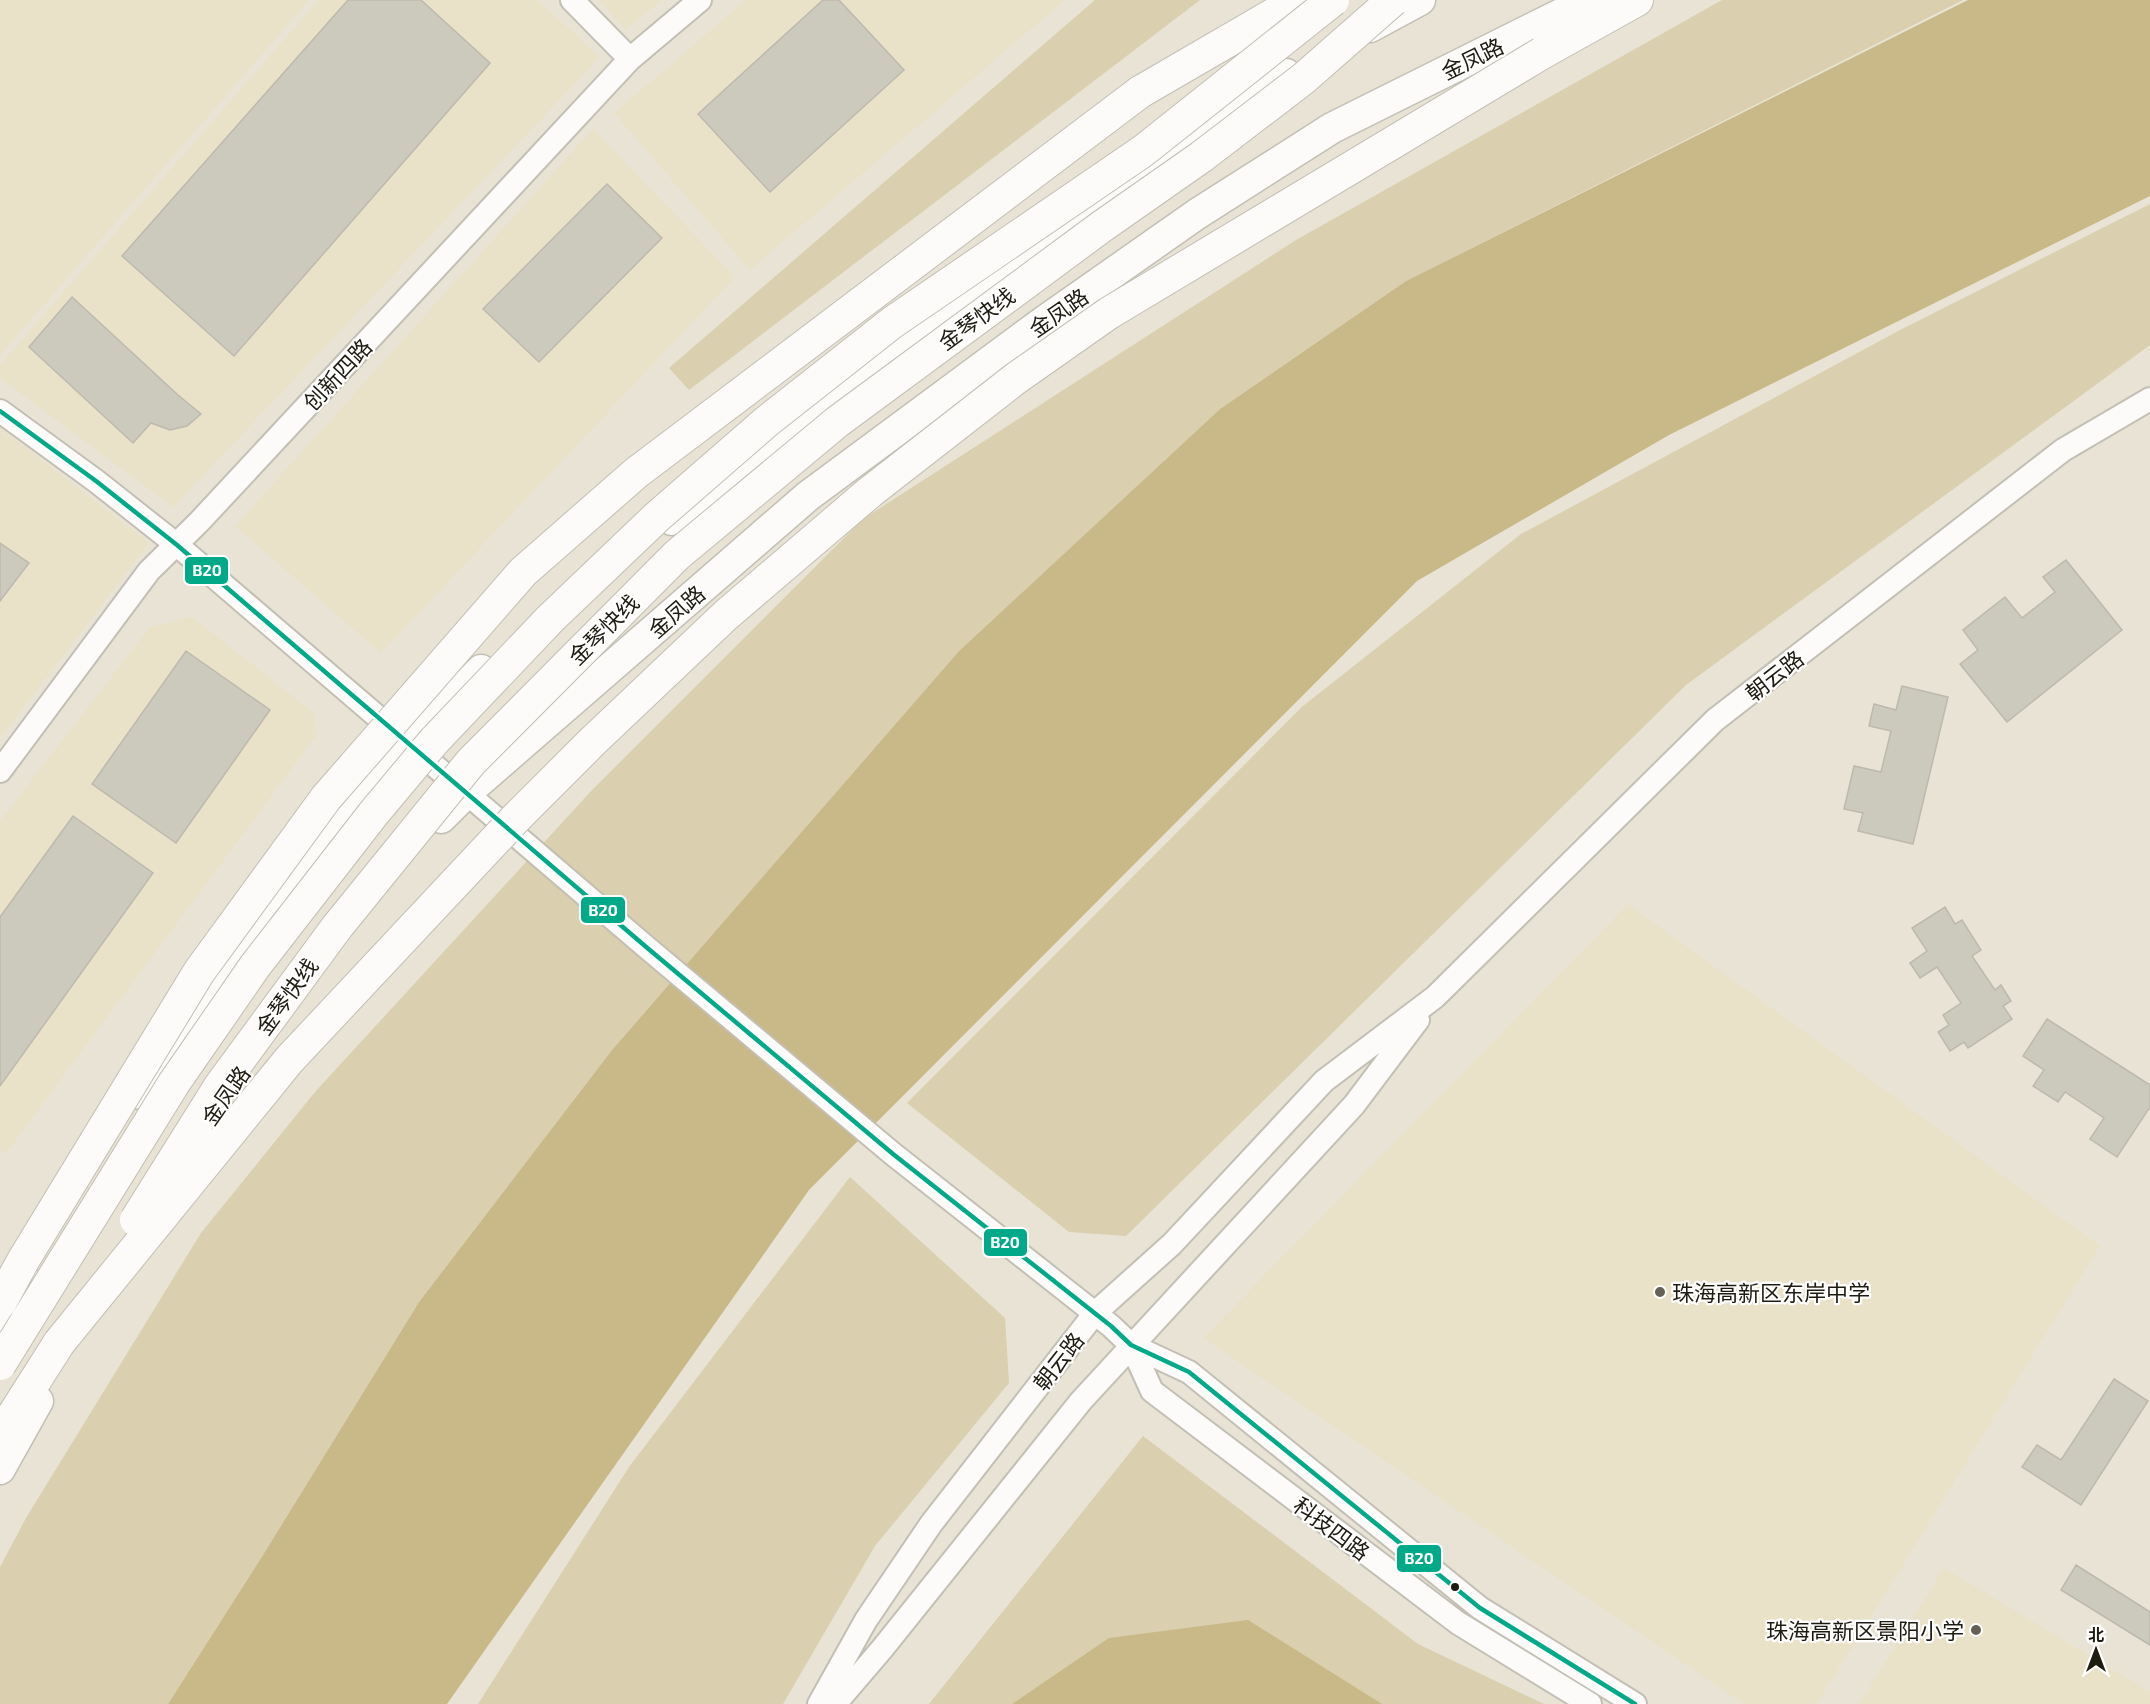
<svg xmlns="http://www.w3.org/2000/svg" width="2150" height="1704" font-family="'Exo 2','Noto Sans SC',sans-serif">
  <style>
    .built { fill: #e9e1c8 }
    .green { fill: #dacfae }
    .water { fill: #c9b988 }
    .building { fill: #ccc9bd; stroke: #bdb9ae; stroke-width: 1.5 }
    .lines { fill: none; stroke-linecap: round; stroke-linejoin: round }
    .tertiary-casing { stroke: #c2bfb4; stroke-width: 26 }
    .primary-casing { stroke: #c2bfb4; stroke-width: 33 }
    .trunk-casing { stroke: #c2bfb4; stroke-width: 34 }
    .tertiary { stroke: #fcfbf9; stroke-width: 22 }
    .primary { stroke: #fcfbf9; stroke-width: 30 }
    .trunk { stroke: #fcfbf9; stroke-width: 32 }
    .trunk-bridge-casing { stroke: #c2bfb4; stroke-width: 34; stroke-linecap: butt }
    .trunk-bridge { stroke: #fcfbf9; stroke-width: 32 }
    .bus-1-casing { stroke: #fff; stroke-width: 9 }
    .bus-1 { stroke: #0a8; stroke-width: 4.5 }
    .poi-dot { fill: #656156; stroke: #fff; stroke-width: 2 }
    .bus-dot { fill: #1e1b11; stroke: #fff; stroke-width: 2 }
    .labels { text-anchor: middle; dominant-baseline: central; stroke-width: 4.5; stroke-linejoin: round; paint-order: stroke }
    .street-label { font-size: 22px; fill: #1e1b11; stroke: #fff }
    .poi-label { font-size: 22px; fill: #1e1b11; stroke: #fff; text-anchor: start }
    .line-badge { stroke: #fff; stroke-width: 2 }
    .badge-label { font-size: 16px; text-anchor: middle; font-weight: bold; fill: #fff }
  </style>
  <rect width="100%" height="100%" fill="#e8e3d5"/>
  <!-- built -->
  <path class="built" d="M0 0H309L0 355Z
    M319 0H537L600 57 173 507 0 378V365Z
    M599 0H662L625 30Z
    M746 0H1065L750 270 614 113Z
    M593 129 735 277 381 653 235 526Z
    M0 428 149 543 0 738Z
    M192 617 314 713 316 736 6 1153 0 1150V821L150 627Z
    M1628 904 2100 1246 1817 1704H1744L1203 1338Z
    M1944 1568 2150 1692V1704H1859Z"/>
  <!-- green -->
  <path class="green" d="M1095 0H1200L689 390 669 368Z
    M1722 0H1963L1406 281 1220 409 959 651 612 1050 419 1302 263 1555 168 1704H0V1567L26 1518 201 1233 315 1092 593 789 863 519 1296 240Z
    M2150 204V345L1686 685 1126 1236 1069 1232 907 1103 1303 706 1521 534 1902 329Z
    M850 1177 1005 1318 1009 1383 875 1546 783 1704H478L629 1467Z
    M1143 1436 1418 1644 1544 1704H929Z"/>
  <!-- water -->
  <path class="water" d="M1968 0H2150V196L1669 435 1417 581 809 1190 447 1704H168L263 1555 419 1302 612 1050 959 651 1220 409 1406 281Z
    M1248 1620 1382 1704H1012L1109 1638Z"/>
  <!-- building -->
  <path class="building" d="M348 0H421L490 63 234 356 122 256Z
    M823 0H839L904 70 770 192 698 114Z
    M607 184 662 238 539 362 483 309Z
    M72 297 178 395 201 414 187 426 170 430 151 423 133 443 29 347Z
    M0 543 29 563 0 601Z
    M2066 560 2122 630 2007 722 1960 664 1978 650 1963 630 2005 597 2022 618 2055 592 2043 577Z
    M186 651 270 710 176 843 92 784Z
    M1902 686 1948 697 1913 844 1858 831 1863 813 1844 809 1854 766 1881 772 1891 731 1869 726 1874 704 1896 710Z
    M73 816 153 873 0 1086V917Z
    M1945 907 1955 924 1962 920 1981 950 1972 956 1995 990 2001 985 2011 1001 2003 1006 2012 1019 1968 1048 1964 1042 1950 1051 1938 1032 1949 1025 1943 1015 1961 1003 1937 967 1920 978 1910 963 1927 951 1912 928Z
    M2047 1019 2150 1085V1107L2117 1157 2090 1139 2104 1118 2065 1092 2058 1102 2033 1086 2044 1070 2023 1056Z
    M2114 1379 2148 1401 2081 1505 2022 1467 2037 1445 2061 1460Z
    M2076 1565 2150 1612V1645L2061 1590Z"/>
  <g class="lines">
    <defs>
      <path id="tertiary" d="M572 0 630 59
        M0 411 96 481 177 545 645 946 893 1154 1111 1326 1131 1345 1189 1372 1480 1608 1635 1704
        M0 771 149 571 199 522 630 59 700 0
        M1131 1345 1152 1391 1458 1623 1590 1704
        M819 1704 866 1620 931 1524 1095 1313 1172 1244 1324 1081 1435 997 1715 720 2063 450 2150 399
        M835 1704 882 1649 1081 1401 1354 1105 1418 1020"/>
      <path id="primary" d="M1370 27 1420 0
        M672 520 960 305 1286 74
        M441 818 466 793 808 496 1043 322 1197 214 1332 128 1589 0
        M140 1094 296 872 408 743 481 670
        M0 1326 26 1281
        M0 1469 38 1401"/>
      <path id="trunk" d="M1542 53 1637 0
        M1140 92 1288 6 1302 0
        M0 1436 59 1343"/>
    </defs>
    <!-- tertiary casing -->
    <use href="#tertiary" class="tertiary-casing"/>
    <!-- primary casing -->
    <use href="#primary" class="primary-casing"/>
    <!-- trunk casing -->
    <use href="#trunk" class="trunk-casing"/>
    <!-- tertiary -->
    <use href="#tertiary" class="tertiary"/>
    <!-- primary -->
    <use href="#primary" class="primary"/>
    <!-- trunk -->
    <use href="#trunk" class="trunk"/>
    <defs>
      <path id="trunk-bridge" d="M136 1220 220 1086 337 927 471 762 677 555 837 422 1101 227 1201 157 1303 79 1393 0
        M0 1303 24 1259 199 972 326 798 523 572 636 473 1140 92
        M59 1343 289 1060 516 818 593 741 726 615 870 492 1015 379 1109 313 1542 53
        M0 1364 174 1083 255 966 373 814 434 741 550 619 658 516 766 422 893 322 1143 151 1333 0"/>
    </defs>
    <!-- trunk-bridge casing -->
    <use href="#trunk-bridge" class="trunk-bridge-casing"/>
    <!-- trunk-bridge -->
    <use href="#trunk-bridge" class="trunk-bridge"/>
    <defs>
      <path id="bus-1" d="M0 411 96 481 177 545 645 946 893 1154 1111 1326 1131 1345 1189 1372 1480 1608 1635 1704"/>
    </defs>
    <!-- bus-1 casing -->
    <use href="#bus-1" class="bus-1-casing"/>
    <!-- bus-1 -->
    <use href="#bus-1" class="bus-1"/>
  </g>
  <!-- markers -->
  <g class="poi-dot">
    <circle cx="1660" cy="1292" r="6"/>
    <circle cx="1976" cy="1630" r="6"/>
  </g>
  <circle class="bus-dot" cx="1455" cy="1587" r="5"/>
  <g class="labels">
    <!-- street labels -->
    <g class="street-label">
      <text transform="translate(1472 58) rotate(-26)">金凤路</text>
      <text transform="translate(1058 312) rotate(-35)">金凤路</text>
      <text transform="translate(976 318) rotate(-36)">金琴快线</text>
      <text transform="translate(337 374) rotate(-47)">创新四路</text>
      <text transform="translate(676 611) rotate(-41)">金凤路</text>
      <text transform="translate(603 629) rotate(-45)">金琴快线</text>
      <text transform="translate(1774 675) rotate(-38)">朝云路</text>
      <text transform="translate(286 996) rotate(-54)">金琴快线</text>
      <text transform="translate(225 1095) rotate(-55)">金凤路</text>
      <text transform="translate(1058 1361) rotate(-52)">朝云路</text>
      <text transform="translate(1332 1528) rotate(37)">科技四路</text>
    </g>
    <!-- poi labels -->
    <g class="poi-label">
      <text x="1672" y="1292">珠海高新区东岸中学</text>
      <text x="1964" y="1630" text-anchor="end">珠海高新区景阳小学</text>
    </g>
  </g>
  <g class="line-badge">
    <rect x="184" y="556" width="45" height="29" rx="6" fill="#0a8"/>
    <rect x="580" y="896" width="46" height="28" rx="6" fill="#0a8"/>
    <rect x="983" y="1228" width="45" height="29" rx="6" fill="#0a8"/>
    <rect x="1396" y="1544" width="46" height="29" rx="6" fill="#0a8"/>
  </g>
  <g class="badge-label">
    <text x="207" y="576">B20</text>
    <text x="603" y="916">B20</text>
    <text x="1005" y="1248">B20</text>
    <text x="1419" y="1564">B20</text>
  </g>
  <!-- north arrow -->
  <g transform="translate(2096 1650)" stroke="#ffffff" stroke-width="4.5" paint-order="stroke">
  <path d="M0-4.5L10 22L0 15L-10 22Z" fill="#1e1b11"/>
  <text y="-9" font-size="16" font-weight="bold" text-anchor="middle" fill="#1e1b11">北</text>
  </g>
</svg>
